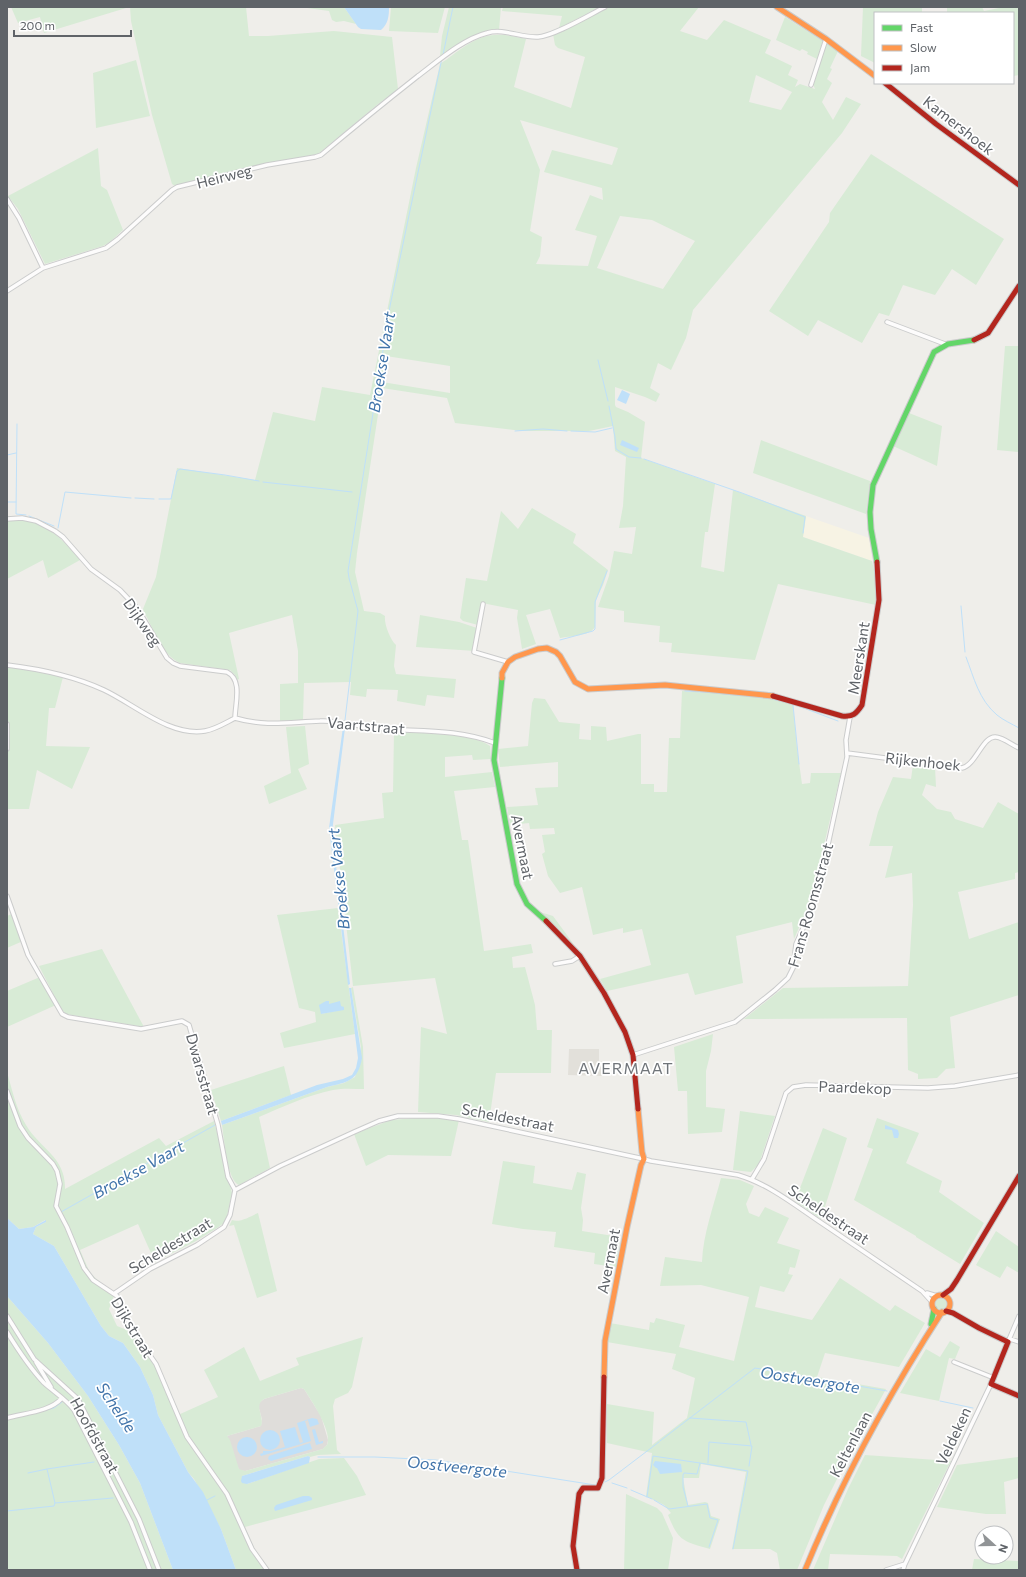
<svg xmlns="http://www.w3.org/2000/svg" width="1026" height="1577" font-family="Commissioner,sans-serif">
  <style>
    .commercial { fill: #f7f3e4 }
    .industrial { fill: #dfddda }
    .education { fill: #e2e0da }
    .green { fill: #d8ebd6; fill-rule: evenodd }
    .water { fill: #bfe0f9 }
    .lines { fill: none; stroke-linecap: round; stroke-linejoin: round }
    .stream { stroke: #bfe0f9; stroke-width: 1 }
    .street-casing { stroke: #cbcccc; stroke-width: 5.5 }
    .fast-casing { stroke: #cacacb; stroke-width: 7 }
    .slow-casing { stroke: #cacacb; stroke-width: 7 }
    .jam-casing { stroke: #cacacb; stroke-width: 7 }
    .street { stroke: #fdfcfc; stroke-width: 3.5 }
    .fast { stroke: #63d668; stroke-width: 5 }
    .slow { stroke: #ff974d; stroke-width: 5 }
    .jam { stroke: #b3261e; stroke-width: 5 }
    .labels { text-anchor: middle; dominant-baseline: central; stroke-width: 3.5; stroke-linejoin: round; paint-order: stroke }
    .street-label { font-size: 15px; fill: #5f6368; stroke: #fff }
    .water-label { font-size: 16px; font-style: italic; fill: #4174aa; stroke: #fff }
    .neighbourhood-label { font-size: 16px; letter-spacing: 1px; fill: #70757a; stroke: #fff }
  </style>
  <rect width="100%" height="100%" fill="#efeeea"/>
  <!-- commercial -->
  <path class="commercial" d="M806 516 869 538 872 561 803 537Z"/>
  <!-- industrial -->
  <path class="industrial" d="M301 1388 304 1389 321 1416 328 1440 327 1445 323 1449 245 1471 239 1470 227 1436 261 1426 262 1419 258 1405 260 1402 264 1399Z"/>
  <!-- education -->
  <path class="education" d="M569 1049H599V1061H603L602 1076 568 1075Z"/>
  <!-- green -->
  <path class="green" d="M11 7H126V8L44 33 40 17 18 23Z
    M130 7H246L249 36H268L334 31 392 37 398 89 377 105 318 154 252 167 175 186 172 184 152 115 131 21Z
    M300 7H344L356 24 344 21 336 22 332 20 329 11Z
    M391 7H445L438 33 389 31Z
    M449 7H501L499 30 490 31 473 36 440 56 442 36Z
    M503 7H600L559 28 562 16 502 11Z
    M610 7H699L680 31 707 40 724 20 771 40 765 53 792 66 788 75 798 80 795 87 800 84 815 89 813 84 826 42 838 51 830 68 832 69 827 79 832 83 822 102 833 120 846 97 861 104 842 133 693 310 686 338 671 370 658 363 650 388 660 394 656 402 645 397 615 387V405L616 407 628 412 645 422 641 458 715 484 708 532H705L701 567 724 572 733 490 806 516 803 537 872 561 875 574 876 605 778 584 755 660 671 652 672 643 659 642 660 626 624 622V611L598 607 609 576 614 551 632 554 636 527 619 528 623 506 626 457 615 451 613 426 589 431H522L455 423 447 398 382 388 357 553 355 572 364 611 380 613 385 616C384 624 390 639 396 645L394 666 396 674 456 679 454 698 427 695 425 706 397 701 398 690 367 689 366 697 350 695 351 682 304 683 303 720 280 721V684L298 683V651L292 615 229 633 239 679 237 680 235 675 230 670 180 663C162 655 154 630 145 614L143 609 156 577 177 468 255 480 273 412 315 421 322 387 370 395 416 168 440 64C457 53 473 36 495 35 505 34 516 37 526 39L514 87 571 108 585 57 558 48 555 45 553 34ZM756 75 792 92 781 110 749 102ZM520 120 618 148 612 165 552 150 544 172 602 188 603 200 590 195 575 230 597 236 588 266 536 264 540 256 542 237 530 231 540 170ZM620 216 652 220 695 241 663 289 597 268ZM386 356 450 366V393L382 382Z
    M863 7H922V13H875V63L861 56Z
    M947 7H982L984 11 1004 7H1019V75L1013 76V13H947Z
    M785 17 823 41 817 59 807 54 808 52 802 49 800 51 776 40Z
    M136 60 150 116 96 128 93 73Z
    M98 148 101 186 107 190 123 230 110 242 103 246 45 264 18 209 8 196Z
    M871 154 1004 239 976 285 952 269 935 295 903 285 889 316 879 313 862 343 818 320 808 336 769 311 829 222 830 213Z
    M1005 346H1019V452L997 450Z
    M909 413 942 426 937 466 893 446Z
    M761 440 870 481 866 514 753 473Z
    M532 508 576 534 573 543 608 570 603 585 596 600 595 627C590 636 570 636 560 638L550 609 526 615 536 644 522 649 517 618 518 610 482 603 478 625 463 621 460 618 466 578 487 581 501 511 518 529Z
    M23 520C48 523 64 541 80 560L48 578 43 560 7 579V521Z
    M420 615 459 622 477 628 475 651 416 647Z
    M7 666 43 671 63 677 55 708H49L46 746 90 747 72 789 37 770 29 809H7C7 792 5 772 7 756 9 742 11 730 7 716Z
    M682 691 758 696 793 704 797 748 802 784 810 783 811 773H841L811 900 794 939 792 922 736 936 743 983 695 995 688 973 607 991 600 979 651 965 642 929 623 933V928L593 935 582 887 560 893 548 876 542 854 545 852 542 835 555 834 554 828 530 829 529 823 510 825 507 807 538 805 535 788 558 787V762L500 767 498 749 528 746 532 703 534 698 545 699 559 722 580 724 579 739 591 740V726L606 727 607 741 638 734H641V784H654V792H667L669 738H680Z
    M305 726 309 764 298 769 307 789 269 804 264 786 291 773 286 727Z
    M394 732C416 733 474 733 490 746L491 759 473 760 472 755 445 757V777L492 772 495 787 454 791 462 840H468L484 951 531 944 533 953 512 957 513 968 525 967 535 1005 537 1030H552L551 1073H496L489 1122 456 1115 418 1112 421 1027 447 1034 435 978 353 986 335 825 384 818 382 793 393 792Z
    M913 765 935 767 936 787 926 784 922 795 937 809 951 812 955 819 983 828 998 802 1019 814V872L1015 873V879L958 892 969 939 1019 922V995L950 1017 955 1068 946 1069 937 1078 918 1079V1074L908 1070 907 1018 744 1019 783 988 908 986 913 905 912 873 885 878 893 846H869L878 812 893 777 911 779Z
    M338 908 355 1034 284 1048 280 1033 316 1022 315 1012 299 1008 277 915ZM328 1001 329 1004 340 1010 321 1014Z
    M537 911 553 916 575 946 560 930Z
    M14 913 23 941 7 948V916Z
    M102 949 144 1027 66 1014 61 1009 39 966Z
    M40 977 56 1005 7 1027V991Z
    M353 987 363 1047 364 1089C354 1089 343 1088 333 1090 308 1095 282 1107 259 1117L270 1168 239 1185C227 1181 224 1137 222 1125L327 1087 344 1083 355 1077 361 1047 351 988Z
    M713 1034 711 1051 706 1071V1107L725 1109 722 1132 688 1134 687 1091H678L674 1047Z
    M284 1066 291 1095 221 1121 211 1090Z
    M7 1072C12 1089 16 1109 26 1125 40 1149 66 1157 65 1189L159 1138 166 1146 214 1121 232 1193 227 1216 224 1223 217 1228 196 1241 155 1262 138 1224 80 1250 90 1273 101 1283 100 1285 115 1293 109 1309 117 1326 127 1330 131 1328 156 1364 178 1415 218 1397 204 1370 244 1347 260 1381 299 1365 296 1358 363 1337 352 1387 348 1393 335 1399 333 1406 337 1450 341 1454 318 1455 310 1457 308 1456 242 1476 247 1484 319 1459 344 1458 357 1476 366 1495 245 1527 255 1550 269 1570H236L221 1529 194 1479 188 1472 158 1415 153 1395 140 1367 123 1343 109 1336 101 1326 54 1246 33 1234 36 1227 46 1222 45 1220 33 1227 19 1229 7 1218ZM301 1388 304 1389C311 1400 333 1432 327 1445 327 1445 323 1448 323 1449L245 1471 239 1469 230 1440 227 1436 261 1426C265 1416 253 1406 264 1399Z
    M740 1111 775 1116 759 1164 751 1172 733 1170Z
    M427 1117 459 1120 451 1156 388 1155 366 1166 354 1134 391 1120Z
    M877 1118 919 1133 906 1163 942 1181 939 1192 984 1223 960 1264 916 1237V1236L854 1200 873 1149 867 1147Z
    M823 1128 847 1138 821 1219 795 1201Z
    M503 1161 535 1166 533 1183 572 1190 577 1172 586 1174 581 1208 583 1220 582 1231 620 1237 616 1267 594 1264 595 1253 554 1247 556 1232 523 1229 492 1224Z
    M721 1178 740 1180 754 1186 746 1204 749 1213 759 1217 765 1207 789 1218 777 1243 800 1250 795 1268 790 1267 788 1274 793 1275 784 1292 760 1286 755 1307 812 1320 840 1278 890 1311 895 1305 925 1323 899 1367 825 1353 817 1377 886 1389 841 1471 824 1505 797 1570H780L777 1553 770 1549H732L746 1472 701 1464 699 1478H683L688 1505 705 1502 708 1503 711 1516 720 1519 710 1549C683 1541 679 1542 668 1515L671 1513 664 1505 646 1496 652 1453 607 1443V1404L654 1412 652 1445 687 1418 695 1378 672 1369 676 1354 607 1342 610 1323 649 1330 650 1322 654 1323 656 1318 685 1325 679 1347 734 1361 749 1297 701 1285 660 1286 665 1257 702 1262C703 1234 714 1205 721 1178Z
    M258 1213 277 1291 257 1298 234 1225 229 1226 232 1220C240 1223 251 1216 258 1213Z
    M996 1231 1019 1247V1273L1007 1266 1000 1278 976 1265Z
    M7 1296 48 1343 88 1396 119 1445 140 1483 173 1570H152L133 1522 71 1403 70 1404 119 1497 150 1570H7V1419L45 1411 64 1401 59 1397 57 1402 44 1407 7 1416Z
    M935.5 1304a5.5 5.5 0 1 1 11 0a5.5 5.5 0 1 1-11 0Z
    M950 1341 960 1347 955 1359 949 1358 939 1401 900 1393 926 1349 940 1357Z
    M1019 1437V1478L1004 1482 1006 1514H986L937 1507 957 1465 1018 1457Z
    M865 1455 951 1461 902 1559 897 1556 830 1554 828 1570H813L848 1489Z
    M626 1494 657 1508 662 1513 673 1538 668 1570H624Z
    M974 1559 1019 1561V1570H972Z"/>
  <!-- water -->
  <path class="water" d="M344 7H389C389 17 388 24 381 30L361 29 358 27Z
    M622 390 630 394 626 404 617 400Z
    M622 440 639 448 637 452 620 445Z
    M343 727 345 728 332 832 350 984 348 985 329 828Z
    M349 988H351L362 1058C358 1081 348 1082 327 1087L222 1125 221 1121 317 1085 343 1079 352 1075 356 1068 358 1058Z
    M326 1001H329V1004L340 1001 341 1006 344 1007V1010L321 1014 319 1005Z
    M885 1125 898 1130 899 1134 898 1138H894L892 1130 885 1129Z
    M7 1218 19 1229 33 1227 46 1220V1222L36 1227 33 1234 54 1246 101 1326 109 1336 123 1343 140 1367 153 1395 158 1415 188 1472 203 1492 221 1529 236 1570H173L140 1483 119 1445 88 1396 48 1343 7 1296Z
    M312 1418 317 1419 319 1424 310 1427 308 1420 305 1421 311 1441 261 1456 260 1454 263 1453V1451H271L285 1447 280 1431 295 1427 300 1443 303 1442 297 1423Z
    M315 1429 319 1442 323 1441V1443L316 1445 312 1430Z
    M260 1440a10 10 0 1 1 20 0a10 10 0 1 1-20 0Z
    M237 1447a10 10 0 1 1 20 0a10 10 0 1 1-20 0Z
    M310 1443 312 1449 271 1461 268 1459 269 1456Z
    M308 1456 310 1457 309 1463 247 1484 242 1483 241 1481 242 1476Z
    M655 1461 681 1464 682 1472 660 1474 657 1468H656L653 1465Z
    M303 1496H309L312 1498V1500L275 1511 274 1508 276 1505Z"/>
  <g class="lines">
    <!-- stream -->
    <path class="stream" d="M443 55 453 7
      M598 360 608 401
      M609 406 615 437 616 449 629 457 641 458
      M17 424 16 514 26 515
      M515 431 543 429 567 431
      M571 431 595 432 612 428
      M7 455 16 453
      M644 459 742 493 805 517 803 533
      M263 482 352 492
      M135 498 154 499
      M159 499H171L177 471 180 469 225 475 259 481
      M7 502H16
      M29 516 54 526
      M58 528 65 492 131 498
      M961 606 965 652
      M560 640 593 631 595 629V602L607 571
      M966 657C974 678 979 700 997 715 1003 720 1012 724 1019 728
      M685 691 718 693
      M723 694 752 696
      M759 696 793 704 838 721
      M793 705 799 764
      M345 720 358 611 349 578 348 571 390 306 442 58
      M61 1212 215 1125
      M940 1401 973 1408
      M39 1412 54 1408 62 1402
      M7 1416 13 1415
      M690 1418 746 1422 751 1445
      M660 1441 755 1368 887 1391
      M318 1457H375L436 1460 595 1485
      M700 1463 748 1471 733 1549
      M708 1463 709 1442 752 1446 749 1466
      M47 1469 94 1462
      M605 1482 609 1480 659 1442
      M612 1483 627 1488
      M631 1490 652 1499
      M647 1497 653 1456 700 1463 697 1474 684 1473 683 1475V1487L688 1506
      M207 1500 215 1496
      M654 1500 669 1509 707 1504 710 1518 718 1520 709 1547
      M55 1503 113 1498
      M7 1511 54 1506 55 1503 47 1469 28 1473"/>
    <defs>
      <path id="street" d="M811 85 826 39
        M7 199 19 218 43 268
        M7 291 43 268 106 248 118 239 172 190 177 187 267 165 315 157 321 155C353 128 385 102 418 76 438 61 463 39 487 33 504 28 521 38 538 37 554 36 589 15 605 7
        M887 322 945 344
        M7 519 22 518 36 521 55 531 63 537 91 569 120 590 137 608 167 658 173 663 180 666 227 672C243 680 235 704 235 718
        M483 604 474 652 508 662
        M7 665C40 669 74 676 104 690 134 704 170 737 205 731 216 729 225 723 235 718
        M235 718C266 727 289 722 320 721 338 720 356 726 374 728 416 732 455 728 495 743
        M7 724V749
        M847 753 962 768C976 765 983 735 996 737 1004 738 1012 745 1019 748
        M7 896 28 955 62 1014 68 1017 141 1029 182 1021 189 1025 218 1125 228 1177 235 1190
        M555 964 572 961 580 956
        M633 1055 735 1022 775 990 788 978 793 968 796 944 813 906 829 840 847 757 846 740 850 717
        M7 1091 20 1126 28 1138 53 1164 57 1171 60 1184 56 1206 67 1227 84 1268 93 1280 117 1296 135 1334 156 1364 187 1437 227 1494 252 1549 267 1570
        M752 1179 764 1159 786 1093 793 1087 806 1085 928 1088 955 1086 1019 1075
        M235 1190 280 1166 354 1132 379 1121 398 1116H438L459 1119 644 1159 651 1161 738 1175C769 1184 796 1206 823 1224 856 1246 889 1269 922 1291L932 1302
        M115 1293 150 1269 197 1245 224 1227 230 1215 235 1190
        M927 1293 937 1296
        M7 1316 34 1359 78 1399 139 1519 159 1570
        M7 1332C18 1350 29 1367 44 1383 54 1392 66 1399 74 1410L131 1522 150 1570
        M1010 1339 1019 1342
        M1008 1342 1019 1316
        M36 1362 51 1387
        M954 1362 994 1378
        M76 1412 90 1426
        M7 1418C24 1413 50 1412 62 1398
        M886 1570 905 1564
        M903 1570 905 1564 991 1384"/>
      <path id="fast" d="M877 562 871 529 870 512 873 485 934 352 948 344 974 340
        M502 678 494 760 517 884 527 904 546 921
        M931 1324 934 1309"/>
      <path id="slow" d="M777 7 826 39 875 76
        M502 678V673L508 662 515 657 538 649 547 648 556 652 560 656 575 682 588 689 665 685 773 696
        M932 1304a9 9 0 1 1 18 0a9 9 0 1 1-18 0Z
        M604 1377 605 1341 627 1227 641 1165 644 1159 642 1152 638 1109
        M805 1570C842 1480 889 1394 942 1312"/>
      <path id="jam" d="M885 83 936 124 1019 185
        M974 340 988 333 1019 286
        M773 696 842 716C853 717 856 714 862 705L879 600 877 562
        M546 921 580 956 604 993 625 1032 633 1055 638 1109
        M943 1295 951 1289 957 1280 1019 1176
        M946 1311 953 1313 979 1328 1008 1342 991 1384 1019 1396
        M577 1570 573 1546 579 1494 583 1488H598L602 1478 604 1377"/>
    </defs>
    <!-- street casing -->
    <use href="#street" class="street-casing"/>
    <!-- fast casing -->
    <use href="#fast" class="fast-casing"/>
    <!-- slow casing -->
    <use href="#slow" class="slow-casing"/>
    <!-- jam casing -->
    <use href="#jam" class="jam-casing"/>
    <!-- street -->
    <use href="#street" class="street"/>
    <!-- fast -->
    <use href="#fast" class="fast"/>
    <!-- slow -->
    <use href="#slow" class="slow"/>
    <!-- jam -->
    <use href="#jam" class="jam"/>
  </g>
  <g class="labels">
    <!-- street labels -->
    <g class="street-label">
      <text transform="translate(959 125) rotate(38)">Kamershoek</text>
      <text transform="translate(224 176) rotate(-14)">Heirweg</text>
      <text transform="translate(143 622) rotate(55)">Dijkweg</text>
      <text transform="translate(858 658) rotate(-81)">Meerskant</text>
      <text transform="translate(366 725) rotate(5)">Vaartstraat</text>
      <text transform="translate(923 761) rotate(6)">Rijkenhoek</text>
      <text transform="translate(523 847) rotate(79)">Avermaat</text>
      <text transform="translate(810 905) rotate(-74)">Frans Roomsstraat</text>
      <text transform="translate(203 1074) rotate(74)">Dwarsstraat</text>
      <text transform="translate(855 1087) rotate(2)">Paardekop</text>
      <text transform="translate(508 1117) rotate(11)">Scheldestraat</text>
      <text transform="translate(829 1214) rotate(34)">Scheldestraat</text>
      <text transform="translate(170 1245) rotate(-31)">Scheldestraat</text>
      <text transform="translate(608 1261) rotate(-79)">Avermaat</text>
      <text transform="translate(133 1327) rotate(59)">Dijkstraat</text>
      <text transform="translate(95 1435) rotate(61)">Hoofdstraat</text>
      <text transform="translate(953 1436) rotate(-65)">Veldeken</text>
      <text transform="translate(850 1444) rotate(-62)">Keltenlaan</text>
    </g>
    <!-- water labels -->
    <g class="water-label">
      <text transform="translate(381 362) rotate(-81)">Broekse Vaart</text>
      <text transform="translate(338 879) rotate(-96)">Broekse Vaart</text>
      <text transform="translate(138 1169) rotate(-29)">Broekse Vaart</text>
      <text transform="translate(810 1379) rotate(9)">Oostveergote</text>
      <text transform="translate(117 1407) rotate(56)">Schelde</text>
      <text transform="translate(457 1466) rotate(6)">Oostveergote</text>
    </g>
    <!-- neighbourhood labels -->
    <g class="neighbourhood-label">
      <text x="626" y="1067">AVERMAAT</text>
    </g>
  </g>
  <!-- border -->
  <rect width="1026" height="1577" fill="none" stroke="#5f6368" stroke-width="16"/>
  <!-- legend -->
  <rect x="874" y="12" width="140" height="72" fill="#ffffff" stroke="#bfc1c3"/>
  <rect x="882" y="25" width="20" height="6" fill="#63d668" stroke="#bfc1c3"/>
  <text x="910" y="32" font-size="12" fill="#5f6368">Fast</text>
  <rect x="882" y="45" width="20" height="6" fill="#ff974d" stroke="#bfc1c3"/>
  <text x="910" y="52" font-size="12" fill="#5f6368">Slow</text>
  <rect x="882" y="65" width="20" height="6" fill="#b3261e" stroke="#bfc1c3"/>
  <text x="910" y="72" font-size="12" fill="#5f6368">Jam</text>
  <!-- north arrow -->
  <g transform="translate(994 1545) rotate(111)"><circle r="19" fill="#ffffff" stroke="#bfc1c3"/>
  <path d="M0-3L7 15L0 10L-7 15Z" fill="#919496"/>
  <text y="-6" font-size="11" font-weight="bold" text-anchor="middle" fill="#5f6368">N</text>
  </g>
  <!-- scale -->
  <path d="M14 30v6h117v-6" fill="none" stroke="#5f6368" stroke-width="2"/>
  <text x="20" y="30" font-size="12" fill="#5f6368" stroke="#ffffff" stroke-width="3" paint-order="stroke">200 m</text>
</svg>
